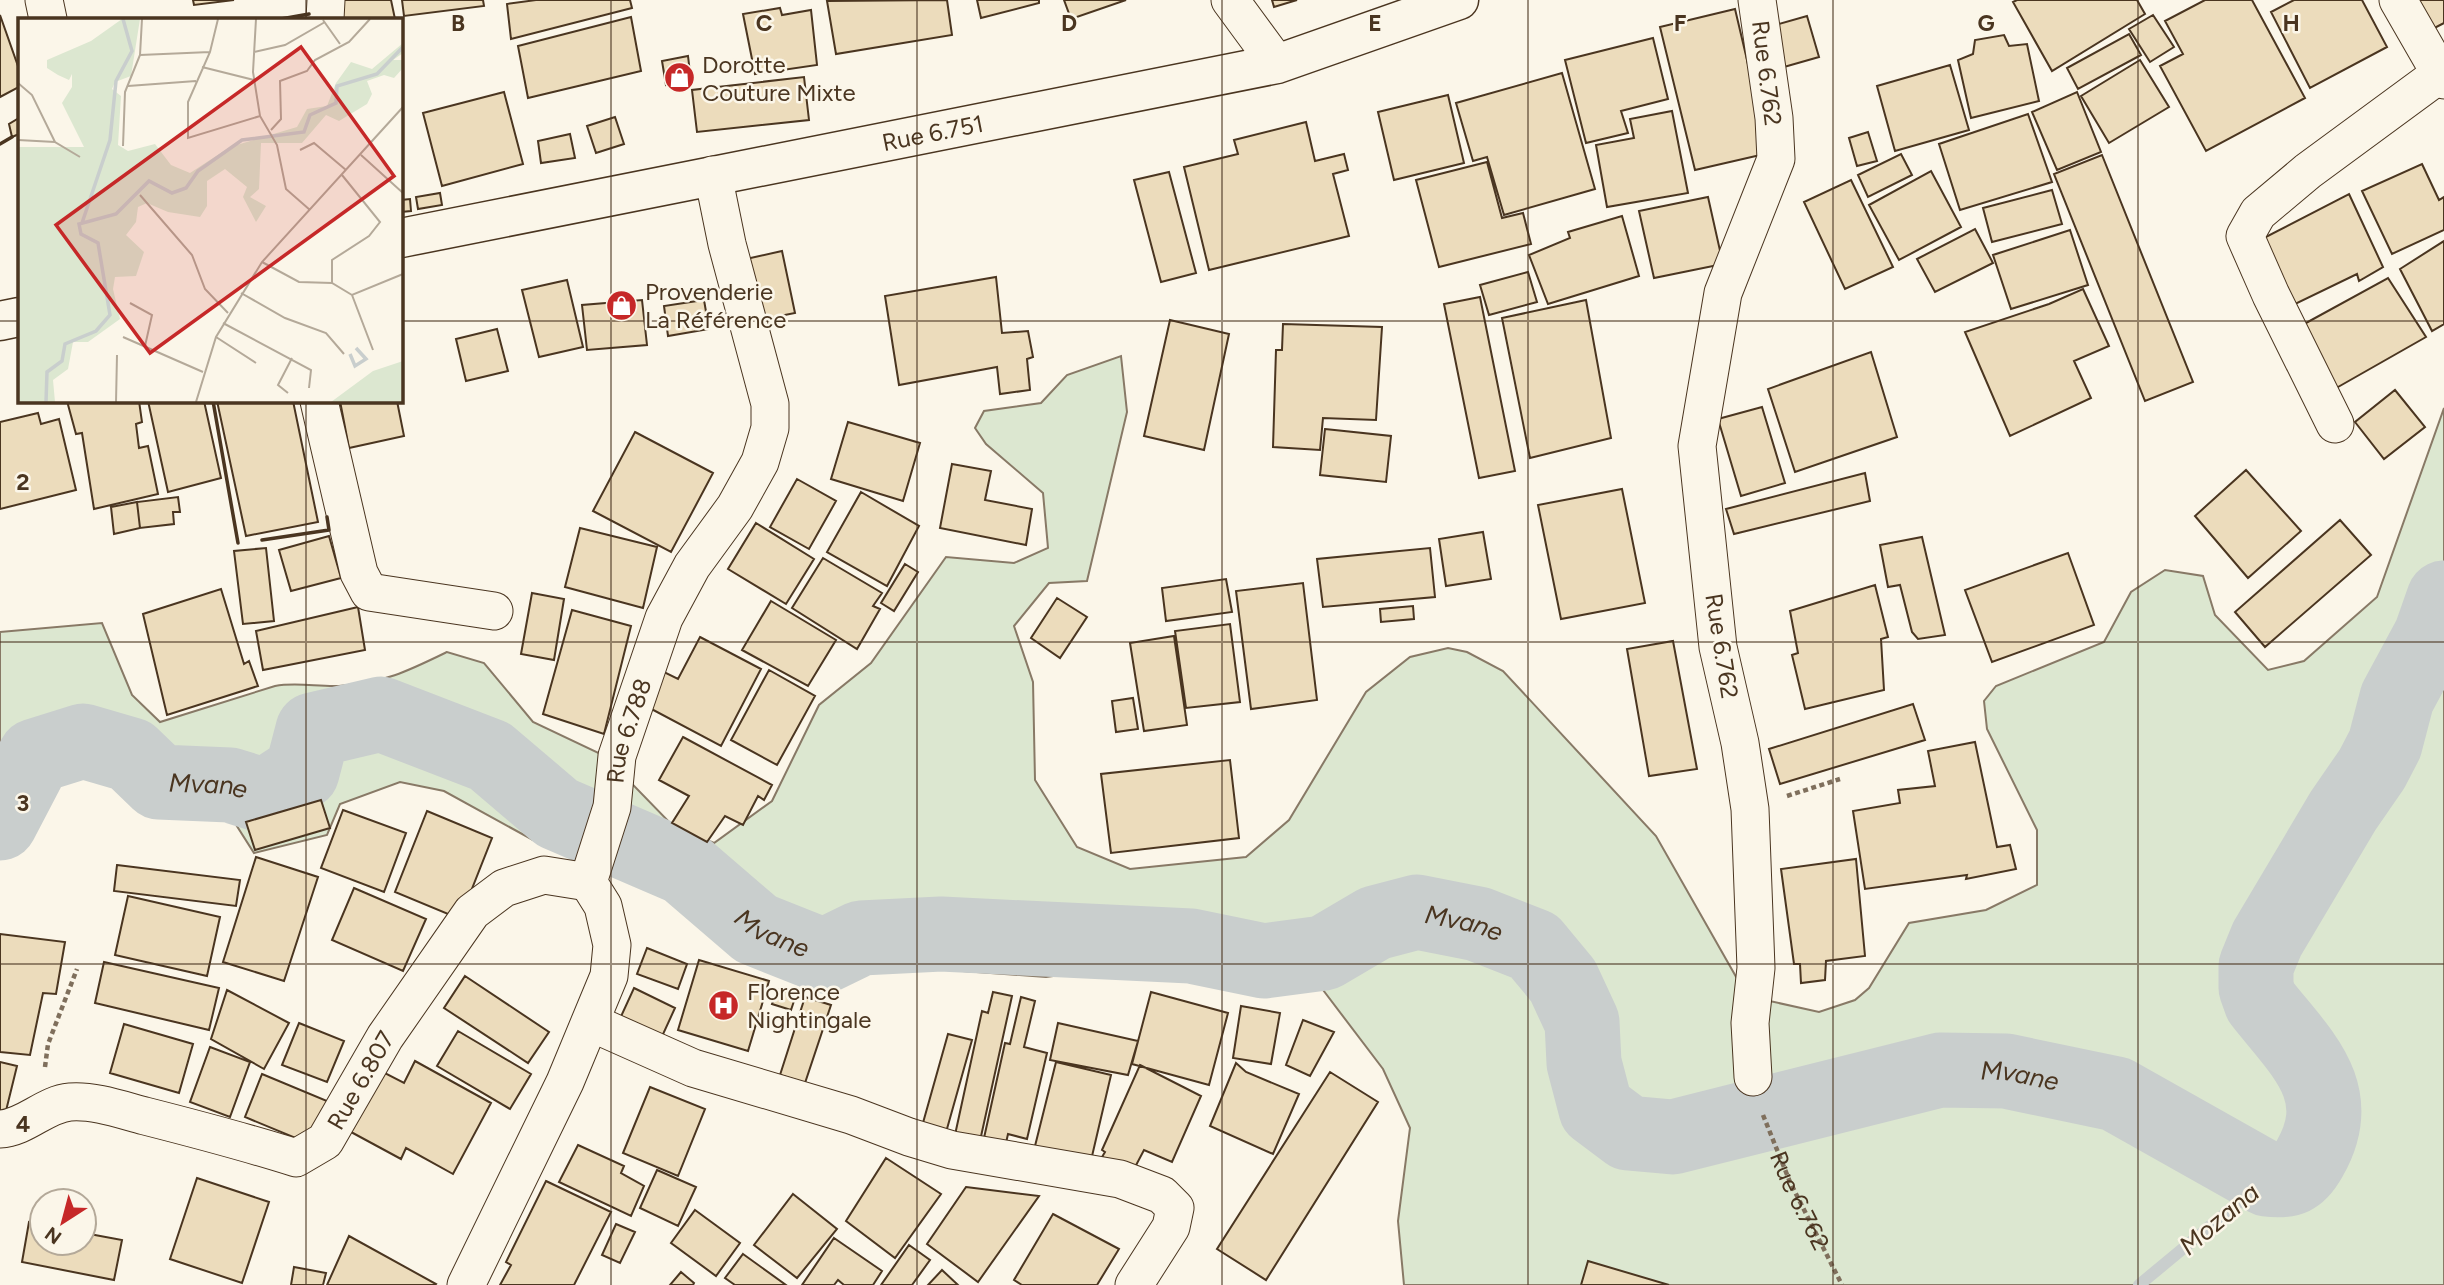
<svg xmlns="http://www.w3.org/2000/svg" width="2444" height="1285" font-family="Figtree,sans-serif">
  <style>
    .green { fill: #dce7d0; stroke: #887966; stroke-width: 2 }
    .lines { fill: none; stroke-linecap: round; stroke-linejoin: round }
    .stream { stroke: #c9cecd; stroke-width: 12 }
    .river { stroke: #c9cecd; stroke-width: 75 }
    .building { fill: #ecdcbc; stroke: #4a3520; stroke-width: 2 }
    .minor-casing { stroke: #4a3520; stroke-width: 39 }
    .primary-casing { stroke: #4a3520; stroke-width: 41 }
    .path { stroke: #7f6f5c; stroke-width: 4.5; stroke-dasharray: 5 3.5; stroke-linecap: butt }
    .minor { stroke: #fbf6e9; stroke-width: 37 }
    .primary { stroke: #fbf6e9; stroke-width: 38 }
    .wall { stroke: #4a3520; stroke-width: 3.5 }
    .grid { fill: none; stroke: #4a3520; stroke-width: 2; stroke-opacity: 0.55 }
    .labels { text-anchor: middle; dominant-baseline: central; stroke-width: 5; stroke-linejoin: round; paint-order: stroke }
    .poi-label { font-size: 24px; fill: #4a3520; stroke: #fbf6e9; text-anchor: start }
    .street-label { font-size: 24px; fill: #4a3520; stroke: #fbf6e9 }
    .water-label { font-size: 26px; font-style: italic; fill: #4a3520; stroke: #fbf6e9 }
    .inset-river { fill: none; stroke: #c9cecd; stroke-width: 3.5 }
    .inset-road { fill: none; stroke: #b4a999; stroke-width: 2 }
    .view { fill: #c62828; fill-opacity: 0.15; stroke: #c62828; stroke-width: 3.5 }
    .inset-edge { fill: none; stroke: #4a3520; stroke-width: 3.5 }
    .grid-label { font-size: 23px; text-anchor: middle; font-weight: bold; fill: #4a3520; stroke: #fbf6e9; stroke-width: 5; stroke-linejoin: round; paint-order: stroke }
  </style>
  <rect width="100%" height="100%" fill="#fbf6e9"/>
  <!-- green -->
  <path class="green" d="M1121 356 1127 412 1087 581 1049 583 1014 626 1033 682 1035 780 1077 847 1130 869 1246 857 1289 820 1366 692 1410 657 1448 648 1467 652 1503 671 1656 836 1747 996 1819 1012 1855 1000 1869 988 1909 923 1986 910 2037 885V830L1987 729 1984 701 1996 686 2104 642 2131 592 2165 570 2203 576 2215 615 2268 670 2304 661 2377 597 2444 408V1285H1404L1398 1221 1410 1128 1383 1069 1320 986 1250 989 1157 962 1046 977 935 969 888 955 845 928 730 911 657 887 620 869 621 841 586 824 564 845 533 840 444 791 400 782 340 804 327 835 254 853 233 820 176 810 108 772H88L60 785 0 836V632L102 623 132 695 160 722 275 686C297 682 318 687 339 686 386 682 406 672 447 652L484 663 533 722 605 756 672 825 714 843 772 801 819 705 871 663 946 557 1014 563 1048 548 1043 493 986 444 975 428 984 411 1041 403 1067 375Z"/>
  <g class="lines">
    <!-- stream -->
    <path class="stream" d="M2139 1285 2267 1179"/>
    <!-- river -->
    <path class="river" id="s1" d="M0 823 35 756 83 741 131 755 159 782 230 785 265 796 302 772 313 730 381 714 490 756 557 813 685 868 756 929 824 956 861 938 941 934 1191 946 1264 961 1324 953 1375 923 1417 912 1478 924 1534 946 1563 981 1582 1022 1584 1063 1596 1109 1628 1133 1673 1137 1940 1070 2006 1071 2116 1094 2267 1179C2290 1182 2299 1178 2310 1158 2348 1091 2300 1052 2261 1002L2256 988V966L2267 939 2343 811 2372 769 2385 744 2397 698 2431 635 2444 598"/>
  </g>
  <!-- building -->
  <path class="building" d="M193 0H234L194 5Z
    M336 0H391L395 19H339Z
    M402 0H483L484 6 404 16Z
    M536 0H630L632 8 511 39 507 4Z
    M947 0 952 35 836 54 827 1Z
    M977 0H1039V3L981 18Z
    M1064 0H1126L1071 19Z
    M1272 0H1297L1274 7Z
    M2017 0H2137L2145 14 2052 71 2013 2Z
    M2205 0H2252L2305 98 2206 151 2160 66 2183 54 2165 21Z
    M2294 0H2362L2387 47 2310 88 2271 12Z
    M2407 0H2444V23L2425 33Z
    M780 8 782 15 811 10 817 65 755 74 743 14Z
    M1735 9 1769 153 1695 170 1660 27Z
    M0 15 19 69V87L0 97Z
    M2153 15 2174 47 2150 62 2129 29Z
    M1807 16 1819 57 1784 67 1772 26Z
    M631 17 641 71 528 98 518 46Z
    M2129 34 2141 55 2078 89 2067 68Z
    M2004 35 2009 46 2027 44 2039 101 1971 118 1958 60 1973 54 1975 40Z
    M1653 38 1668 99 1621 111 1628 133 1586 143 1565 60Z
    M688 56 691 81 666 85 662 61Z
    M2140 60 2169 107 2109 143 2081 96Z
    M1950 65 1969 130 1895 151 1877 86Z
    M1562 73 1595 189 1504 215 1487 157 1473 161 1456 103Z
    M804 77 809 120 697 132 692 90Z
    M504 92 523 164 442 186 423 113Z
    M2077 92 2101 152 2057 170 2032 112Z
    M1448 95 1464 163 1394 180 1378 112Z
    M1672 111 1688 193 1607 207 1596 145 1634 138 1630 119Z
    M2028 114 2052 182 1960 210 1939 144Z
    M615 117 624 144 596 153 587 126Z
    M19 118V134L12 137 9 124Z
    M1306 122 1315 161 1344 154 1348 170 1333 174 1349 236 1209 270 1184 167 1238 154 1234 140Z
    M1868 132 1877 161 1857 166 1849 138Z
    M570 134 575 158 541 163 538 141Z
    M1901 154 1912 175 1868 197 1858 175Z
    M2102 155 2193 382 2145 401 2054 174Z
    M1487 162 1502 218 1523 213 1531 244 1439 267 1416 180Z
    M2422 164 2439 200 2444 197V230L2392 254 2362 191Z
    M1931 171 1961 227 1899 260 1869 205Z
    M1169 172 1196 273 1161 282 1134 180Z
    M1851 180 1893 267 1845 289 1804 202Z
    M2052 190 2062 224 1992 242 1983 208Z
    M440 193 442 205 418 209 416 197Z
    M2349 194 2383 267 2359 281 2357 274 2289 307 2258 241Z
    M1708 197 1723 264 1654 278 1639 211Z
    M410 199 411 211 401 212V200Z
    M1622 216 1639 276 1548 304 1529 255 1570 238 1568 232Z
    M1975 229 1993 263 1935 292 1917 259Z
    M2070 230 2088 285 2011 309 1993 255Z
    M2444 241V324L2432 331 2400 269Z
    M782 251 795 313 759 320 746 259Z
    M1528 272 1537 302 1489 315 1480 285Z
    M996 277 1002 333 1028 331 1033 357 1027 359 1030 390 1000 394 997 367 899 385 885 296Z
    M2388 278 2426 337 2331 391 2295 329Z
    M567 280 583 347 539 357 522 290Z
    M2083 289 2109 346 2074 361 2091 398 2010 436 1965 332 2049 304Z
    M1480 297 1515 471 1479 478 1444 304Z
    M642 300 647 345 587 350 582 305Z
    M704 300 709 329 668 336 664 306Z
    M1586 300 1611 438 1530 458 1502 318Z
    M1170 320 1229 334 1204 450 1144 436Z
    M1283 324 1382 327 1376 420 1323 418 1320 450 1273 447 1276 350H1282Z
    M497 329 508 371 466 381 456 339Z
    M1871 352 1897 437 1795 472 1768 389Z
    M2395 390 2425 427 2384 459 2355 422Z
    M67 401H139L142 422 136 424 139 448 148 446 158 494 94 509 82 433 76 434Z
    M148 401H204L221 478 168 492Z
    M217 401H293L318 522 246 536Z
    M340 401H397L404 436 349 448Z
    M1762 407 1785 483 1741 496 1718 419Z
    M38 413 41 424 59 419 76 490 0 509V422Z
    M848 422 920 443 903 501 831 479Z
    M1325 429 1391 436 1386 482 1320 475Z
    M635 432 713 473 671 552 593 511Z
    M952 464 991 471 985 500 1032 509 1026 545 940 528Z
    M2246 470 2301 531 2248 578 2195 516Z
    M1865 473 1870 501 1734 534 1726 509Z
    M797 479 836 501 809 549 770 527Z
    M1622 489 1645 603 1561 619 1538 505Z
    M861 492 919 526 887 586 827 552Z
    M178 497 180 512H173L174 524 140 528 137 502Z
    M137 502 140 528 114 534 111 507Z
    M2340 520 2371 555 2265 647 2235 612Z
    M756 523 814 559 786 604 728 569Z
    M580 528 657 547 643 608 565 587Z
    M1483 532 1491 579 1446 586 1439 539Z
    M329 536 341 578 291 591 279 550Z
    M1922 537 1945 635 1918 639 1912 632 1900 585 1888 587 1880 545Z
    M266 548 274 621 243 624 234 551Z
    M1430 548 1435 597 1323 607 1317 559Z
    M2068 553 2094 625 1992 662 1965 590Z
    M823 558 882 593 873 606 880 609 857 649 792 608Z
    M905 564 918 572 894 611 881 603Z
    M1226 579 1232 612 1166 621 1162 588Z
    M1303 583 1317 700 1251 709 1236 591Z
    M1875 585 1888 637 1881 639 1884 690 1805 709 1792 655 1798 653 1790 611Z
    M221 589 244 664 249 661 258 686 167 715 143 614Z
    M532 593 564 599 554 660 521 654Z
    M1057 598 1087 617 1060 658 1031 638Z
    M771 601 836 640 808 686 742 650Z
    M1413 606 1414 619 1381 622 1380 609Z
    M358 607 365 650 263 670 256 631Z
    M572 610 631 626 604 734 543 714Z
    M1230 624 1240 702 1186 708 1175 631Z
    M1174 636 1187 725 1144 731 1130 643Z
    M700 637 761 669 721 746 642 704 660 670 678 679Z
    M1673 641 1697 769 1649 776 1627 649Z
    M769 670 815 696 777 765 731 740Z
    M1133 698 1138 729 1116 732 1112 701Z
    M1913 704 1925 740 1780 784 1769 749Z
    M683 737 772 785 764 800 758 796 743 825 725 816 707 842 672 823 689 796 659 780Z
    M1975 742 1997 847 2010 845 2016 869 1966 879 1967 875 1865 889 1853 811 1900 803 1898 790 1935 786 1928 751Z
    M1230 760 1239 838 1111 853 1101 774Z
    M321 800 330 828 255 850 246 822Z
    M343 810 406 833 384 892 321 868Z
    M427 811 492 838 460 919 395 892Z
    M256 857 318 877 284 981 223 962Z
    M1856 859 1865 956 1826 961 1825 980 1801 983 1800 964H1794L1781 869Z
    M117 865 240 880 236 906 114 891Z
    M354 888 426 919 403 971 332 940Z
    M128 896 220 917 207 976 115 955Z
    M0 934 65 942 56 994 43 993 30 1055 0 1052Z
    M647 948 687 964 678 989 637 974Z
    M699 960 769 981 748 1051 678 1030Z
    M104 962 219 988 209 1030 95 1003Z
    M465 976 549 1032 528 1063 444 1008Z
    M634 988 675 1008 659 1043 618 1023Z
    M777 989 796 995 791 1010 772 1004Z
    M227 990 289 1023 264 1069 211 1039Z
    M993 992 1012 996 978 1150 953 1144 982 1011 988 1013Z
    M1151 992 1228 1013 1209 1085 1132 1064Z
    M805 997 831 1005 805 1083 780 1075Z
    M1021 997 1035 1001 1024 1047 1047 1053 1027 1139 1008 1134 1004 1152 982 1147 1005 1043 1010 1044Z
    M1241 1006 1280 1013 1271 1064 1233 1058Z
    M1303 1020 1334 1032 1310 1076 1286 1065Z
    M299 1023 344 1041 327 1082 282 1065Z
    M1058 1023 1138 1041 1128 1075 1050 1060Z
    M124 1024 193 1044 179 1093 110 1073Z
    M458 1031 531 1074 510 1109 437 1066Z
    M948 1034 972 1040 943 1143 919 1137Z
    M210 1047 250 1062 230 1117 190 1102Z
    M415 1061 491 1103 453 1174 406 1148 401 1159 351 1132 383 1072 404 1083Z
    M0 1062 17 1066 3 1123H0Z
    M1056 1062 1111 1075 1089 1169 1033 1154Z
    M1236 1063 1246 1072 1299 1094 1273 1154 1210 1126Z
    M1140 1065 1201 1096 1172 1162 1144 1150 1133 1171 1102 1157 1105 1152 1102 1150Z
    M1330 1072 1378 1102 1266 1280 1217 1249Z
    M262 1074 327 1101 310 1144 245 1117Z
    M650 1087 705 1109 678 1176 623 1153Z
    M578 1145 624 1166 621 1173 644 1186 631 1216 559 1182Z
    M886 1158 941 1194 895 1258 846 1221Z
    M657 1170 696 1187 678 1226 640 1208Z
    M197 1178 269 1202 242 1283 170 1259Z
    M546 1181 611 1212 574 1285H500L511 1265 506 1262Z
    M966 1187 1039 1196 978 1282 927 1244Z
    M793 1194 837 1229 797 1278 754 1245Z
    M695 1210 740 1243 716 1276 671 1243Z
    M1053 1214 1119 1249 1097 1285H1022L1014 1280Z
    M29 1222 42 1225V1243H84V1233L122 1240 114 1280 22 1262Z
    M616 1224 635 1232 620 1263 602 1255Z
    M349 1236 436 1284 435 1285H327Z
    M834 1238 882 1271 873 1285H844L838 1280 834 1285H802Z
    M909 1245 930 1260 912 1285H881Z
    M743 1254 786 1285H735L725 1278Z
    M1588 1261 1669 1285H1581Z
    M294 1267 326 1273 323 1285H291Z
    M942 1270 958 1285H928Z
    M681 1272 694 1283 693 1285H670Z"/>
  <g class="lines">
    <defs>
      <g id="minor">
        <path d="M44 0 48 19"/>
        <path d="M1230 0 1277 64"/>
        <path d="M2398 0 2444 80"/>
        <path d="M325 19 326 0"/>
        <path d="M319 401 359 573 369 592 494 611"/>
        <path d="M2335 424 2271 295 2245 236 2258 213 2308 171 2440 74"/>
        <path d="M592 1023 693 1068 851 1115 909 1137 952 1150 1120 1179 1162 1195 1175 1208 1171 1227 1134 1285"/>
        <path d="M1753 1077 1750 1023 1756 968 1750 809 1740 743 1718 647 1697 446 1723 293 1776 159 1774 118 1757 0"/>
        <path id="s3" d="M0 1129C25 1128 45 1104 70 1102 94 1100 122 1110 145 1116 196 1129 246 1142 296 1158L325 1141 385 1037 472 912 504 888 544 875 588 882"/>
        <path id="s4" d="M466 1285 565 1082 609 976 612 945 603 906 588 882 612 807 617 756 664 618 692 566 735 507 760 462 770 428V404L727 244 713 175"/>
      </g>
      <g id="primary">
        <path id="s5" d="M401 238 1277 64 1459 0"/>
        <path d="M0 321 19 317"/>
      </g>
    </defs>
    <!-- minor casing -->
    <use href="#minor" class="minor-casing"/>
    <!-- primary casing -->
    <use href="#primary" class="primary-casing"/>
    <!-- path -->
    <g class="path">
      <path d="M1787 796 1840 779"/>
      <path d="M45 1067 48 1044 77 969"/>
      <path id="s2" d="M1763 1115 1790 1182 1842 1285"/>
    </g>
    <!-- minor -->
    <use href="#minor" class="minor"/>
    <!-- primary -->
    <use href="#primary" class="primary"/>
    <!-- wall -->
    <path class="wall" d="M281 19 309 14
      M0 144 12 137
      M213 401 238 543
      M262 540 329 530 327 517"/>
  </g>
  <!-- grid -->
  <path class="grid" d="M306 0V19M611 0V1285M917 0V1285M1222 0V1285M1528 0V1285M1833 0V1285M2138 0V1285M0 321H19M401 321H2444M306 401V1285M0 642H2444M0 964H2444"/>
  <!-- icons -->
  <defs>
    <symbol id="shop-disc" viewBox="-11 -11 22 22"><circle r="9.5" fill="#c62828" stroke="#fbf6e9"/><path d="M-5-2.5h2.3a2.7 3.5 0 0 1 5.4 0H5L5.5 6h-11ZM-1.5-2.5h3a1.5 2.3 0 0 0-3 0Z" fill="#fff"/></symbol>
    <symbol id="hospital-disc" viewBox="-11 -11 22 22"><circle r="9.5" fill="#c62828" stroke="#fbf6e9"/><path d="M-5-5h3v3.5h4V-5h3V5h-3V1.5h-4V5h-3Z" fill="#fff"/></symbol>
  </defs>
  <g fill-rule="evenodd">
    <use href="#shop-disc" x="662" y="60" width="35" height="35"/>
    <use href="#shop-disc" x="604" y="288" width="35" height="35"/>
    <use href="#hospital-disc" x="706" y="988" width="35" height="35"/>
  </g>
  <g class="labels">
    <!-- poi labels -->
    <g class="poi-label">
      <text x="702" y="64">Dorotte<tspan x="702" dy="28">Couture Mixte</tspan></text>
      <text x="645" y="291">Provenderie<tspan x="645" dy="28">La Référence</tspan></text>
      <text x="747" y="991">Florence<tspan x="747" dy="28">Nightingale</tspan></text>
    </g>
    <!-- street labels -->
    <g class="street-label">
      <text transform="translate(1767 73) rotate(83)">Rue 6.762</text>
      <text stroke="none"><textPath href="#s5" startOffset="542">Rue 6.751</textPath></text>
      <text transform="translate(1722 646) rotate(81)">Rue 6.762</text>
      <text stroke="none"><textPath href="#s4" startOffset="597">Rue 6.788</textPath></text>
      <text stroke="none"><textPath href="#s3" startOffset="413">Rue 6.807</textPath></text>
      <text stroke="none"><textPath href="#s2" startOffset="93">Rue 6.762</textPath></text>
    </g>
    <!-- water labels -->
    <g class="water-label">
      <text stroke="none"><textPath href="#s1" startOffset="264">Mvane</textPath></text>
      <text stroke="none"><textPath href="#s1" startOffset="1648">Mvane</textPath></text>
      <text stroke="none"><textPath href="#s1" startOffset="934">Mvane</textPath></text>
      <text stroke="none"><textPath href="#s1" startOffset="2342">Mvane</textPath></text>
      <text transform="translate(2219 1219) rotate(-40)">Mozana</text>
    </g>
  </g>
  <!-- overview -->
  <g transform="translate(18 18)">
    <rect width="385" height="385" fill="#fbf6e9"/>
    <path d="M104 1H122L113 58 97 64 94 71 103 78 100 127 110 133 137 126 153 147 172 155 212 129 279 109 289 91 309 88 318 65 333 44 354 51 385 25V35L375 42H385V50L376 60 366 57 349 63 354 76 349 86 321 103 308 97 284 125H243L241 171 232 179 248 188 238 204 225 179 229 169 207 151 189 163V188L182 199 150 194 129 185 120 189 118 204 108 217 126 234 118 258 97 259 95 271 102 301 70 324H55L50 351 35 362 37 384H0V129H66L44 85 54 69V56L51 62 40 57 29 50V42L73 23ZM385 343V384H313L355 353Z" fill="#dce7d0"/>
    <path class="inset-river" d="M64 205 92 122 98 63 114 33 105 1M332 336 337 348 348 341 338 330M28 384 29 354 44 343 47 326 78 313 92 297 80 225 63 216 61 206 98 196 131 163 154 175 168 170 180 153 224 122 286 114 292 97 318 85 319 68 359 56 385 29"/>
    <path class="inset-road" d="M200 1 192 34 170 84V120L242 98M238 1 235 54 242 98 259 127 268 171 292 192M305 2 322 26M236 34 267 27 307 4M122 37 192 34M184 49 236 62M0 65 14 77 37 124 62 139M110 68 178 63M253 112 263 101 262 63 289 53 297 42 331 24 352 1M0 122 37 124M105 128 107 74 122 37 124 1M282 132 296 125 328 152M343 137 385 175M122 177 174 237 187 271 210 295M244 244 281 264 314 265 334 277 385 256M314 265V242L351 218 362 204 324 157M223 275 267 300 308 315 326 336M334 277 355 332M112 285 134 297 127 328M205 305 293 352 291 370M105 319 185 354M198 319 238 345M270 375 260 367 274 340M98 384 99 337M178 384 198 319 244 244 385 89"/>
    <path class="view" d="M283 29 376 158 132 335 38 207Z"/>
    <rect width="385" height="385" class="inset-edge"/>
  </g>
  <g class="grid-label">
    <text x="458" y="31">B</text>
    <text x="764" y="31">C</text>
    <text x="1069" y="31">D</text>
    <text x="1375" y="31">E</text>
    <text x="1680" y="31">F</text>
    <text x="1986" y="31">G</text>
    <text x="2291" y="31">H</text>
    <text x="23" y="490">2</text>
    <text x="23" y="811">3</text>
    <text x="23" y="1132">4</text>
  </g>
  <!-- north arrow -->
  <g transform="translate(63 1222) rotate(216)"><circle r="33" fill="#fbf6e9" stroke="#b4a999" stroke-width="2"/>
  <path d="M0-5L12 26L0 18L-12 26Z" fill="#c62828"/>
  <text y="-10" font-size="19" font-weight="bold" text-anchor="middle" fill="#4a3520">N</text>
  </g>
</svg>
